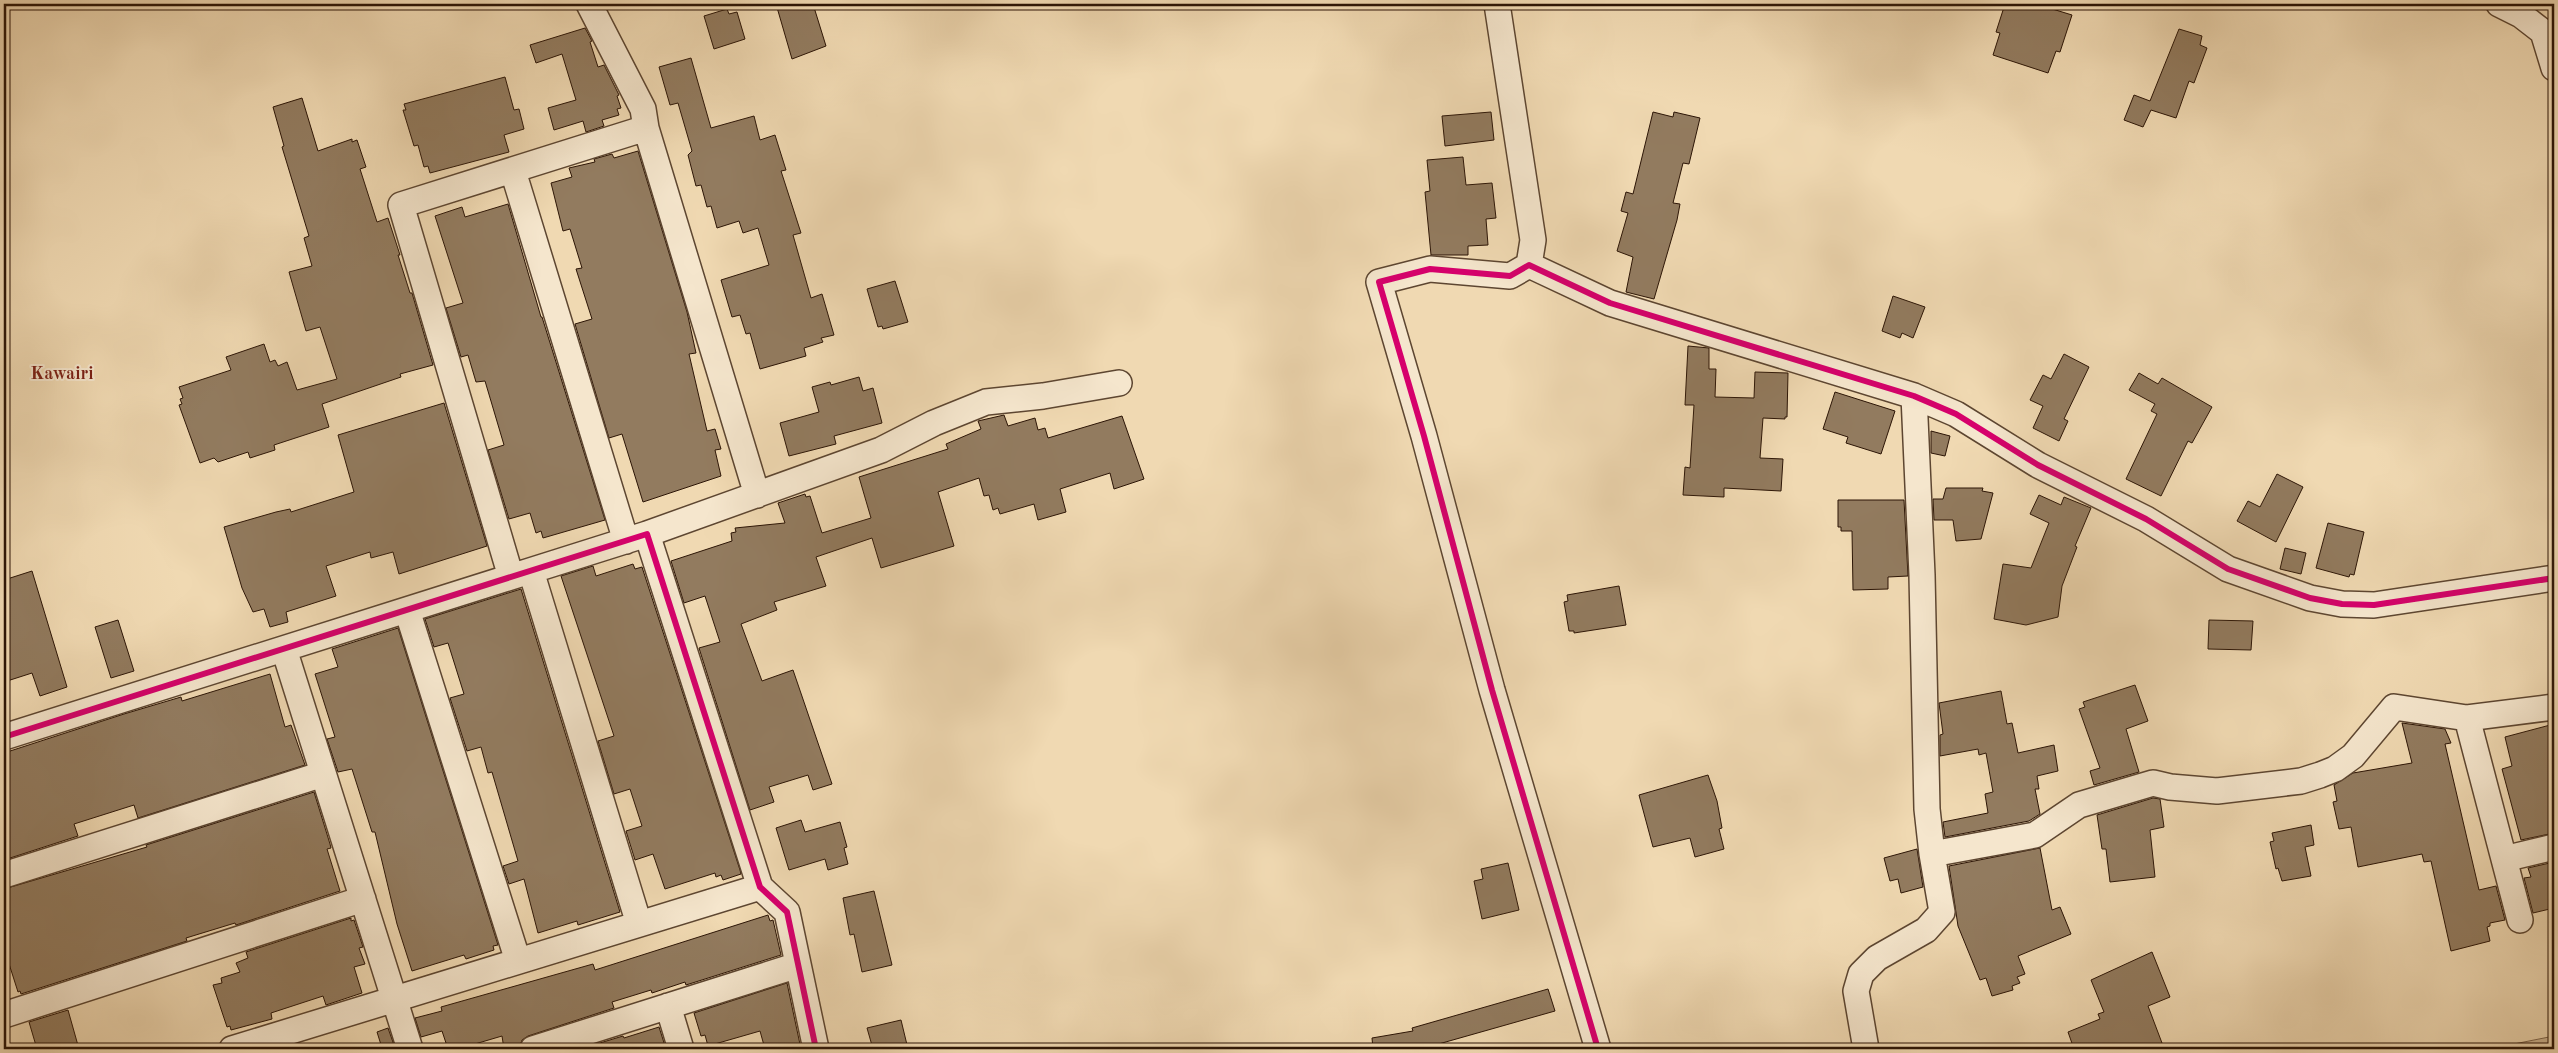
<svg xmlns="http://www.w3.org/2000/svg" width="2558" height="1053" font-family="'Old Standard TT',serif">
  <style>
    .green { fill: #cfb895; stroke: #7e664e }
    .building { fill: #927b5f; stroke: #2c1506 }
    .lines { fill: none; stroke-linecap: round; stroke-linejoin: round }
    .minor-casing { stroke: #5d4631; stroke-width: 28 }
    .minor { stroke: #f5e6cd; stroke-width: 25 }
    .cycleway-casing { stroke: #f5e6cd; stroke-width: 9 }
    .cycleway { stroke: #d6006c; stroke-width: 6 }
    .labels { text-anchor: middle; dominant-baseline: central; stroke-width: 4; stroke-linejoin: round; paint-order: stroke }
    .quarter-label { font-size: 18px; font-weight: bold; fill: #7a1f14; stroke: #f5e6cd }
  </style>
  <rect width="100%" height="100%" fill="#f0d9b2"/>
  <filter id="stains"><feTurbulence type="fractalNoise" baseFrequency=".004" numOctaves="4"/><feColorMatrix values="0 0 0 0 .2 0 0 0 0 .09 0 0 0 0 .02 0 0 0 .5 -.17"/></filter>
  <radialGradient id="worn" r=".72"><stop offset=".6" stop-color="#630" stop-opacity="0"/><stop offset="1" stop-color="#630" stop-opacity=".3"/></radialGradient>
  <!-- green -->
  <path class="green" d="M2554 1036V1049H2496L2499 1047Z"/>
  <!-- building -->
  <path class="building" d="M776 4H813L826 46 792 59Z
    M2005 4H2036L2072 15 2060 52 2056 51 2048 73 1993 55 2000 33 1996 32Z
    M727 9 729 14 737 12 745 39 714 49 704 16Z
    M585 28 592 41 590 42 598 67 604 65 619 95 617 96 621 108 617 109 619 115 602 120 604 126 586 132 583 121 554 130 548 108 576 100 562 54 536 63 530 45Z
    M2179 29 2202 36 2200 45 2207 48 2194 83 2189 81 2176 118 2151 110 2143 127 2124 120 2134 95 2150 101Z
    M691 58 711 128 754 116 760 140 775 135 786 170 781 171 801 233 793 235 811 298 822 294 834 335 821 338 823 342 804 348 806 356 760 369 750 333 746 334 740 315 732 317 721 280 769 265 758 228 743 233 739 221 717 228 711 206 707 207 701 185 696 186 688 155 692 151 678 103 670 105 659 67Z
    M505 77 514 110 519 109 524 129 504 135 509 152 430 173 428 166 424 167 418 145 414 146 403 110H406L404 104Z
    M302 98 318 151 352 139V142L357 140 366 167 360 169 377 222 388 218 400 255H398L410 293H412L433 365 400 374 401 377 322 404 329 427 274 445 275 450 250 458 248 452 218 462 214 458 200 463 179 405 182 404 180 399 183 398 179 387 231 370 226 357 264 344 270 362 275 360 278 366 287 362 297 390 337 379 320 327 306 331 289 272 312 266 304 238 309 236 282 147 284 146 273 107Z
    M1491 112 1494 140 1445 146 1442 116Z
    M1653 112 1673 117 1674 112 1700 118 1689 164 1683 163 1673 203 1680 204 1677 220 1654 299 1626 292 1633 257 1617 251 1628 213 1621 211 1626 192 1633 194Z
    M638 151 687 312 696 353 689 354 707 431 715 429 721 449 715 450 721 476 643 502 622 434 609 438 575 324 592 319 576 269 582 268 570 229 563 231 551 183 572 177 569 168 595 162 594 159 612 154 614 158Z
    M1463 157 1466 185 1492 183 1496 218 1486 219 1488 245 1468 246V255H1431L1425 192 1430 191 1427 160Z
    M508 204 541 317H542L605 520 543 538 541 531 536 533 530 513 509 519 488 450 504 445 485 381 476 382 468 355 461 357 446 308 463 303 435 216 462 207 465 217Z
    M895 281 908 322 883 329 882 326 878 327 867 289Z
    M1893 296 1925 307 1913 338 1902 333 1900 338 1882 331Z
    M1688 346 1709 348V369H1716L1715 397 1754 398 1755 372 1788 373 1787 417H1785V419L1763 418 1760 458 1783 459 1781 491 1724 488V497L1683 495 1685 467 1690 468 1694 405H1685Z
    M2064 354 2089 367 2064 419 2068 421 2059 441 2033 428 2043 406 2030 400 2043 375 2051 379Z
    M2139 373 2158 384 2162 378 2212 407 2192 443 2188 441 2161 496 2126 479 2157 414 2151 411 2155 404 2129 390Z
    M859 377 863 391 873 388 882 423 834 436 836 444 789 456 780 423 819 412 812 387 830 382 831 385Z
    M1835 392 1895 411 1881 454 1846 443 1848 437 1823 429Z
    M444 403 487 546 399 574 393 552 371 558 370 552 326 566 336 596 286 612 288 622 270 627 264 609 253 612 242 588 224 527 276 512 290 509 291 512 354 492 338 435Z
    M1004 415 1008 426 1035 418 1038 430 1045 428 1048 438 1122 416 1144 479 1114 489 1110 473 1060 489 1066 512 1038 520 1034 504 1000 514 998 508 993 510 989 495 984 496 979 478 938 492 954 546 881 568 872 538 816 557 826 586 774 602 777 610 741 624 762 681 793 670 832 784 813 790 808 775 769 787 774 802 750 810 699 648 720 642 705 596 684 603 671 561 732 541 731 533 736 532 735 528 785 523 778 503 805 494 806 497 810 496 822 533 871 518 859 477 948 449 946 444 981 429 978 421Z
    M1931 431 1950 436 1945 456 1931 453Z
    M2277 474 2303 487 2276 542 2237 521 2248 501 2260 507Z
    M1946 488H1983L1982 491 1993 493 1981 539 1956 541 1953 520H1934L1933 499H1943Z
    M2039 495 2061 505 2064 497 2091 508 2075 546 2077 547 2062 586 2058 617 2026 625 1994 619 2003 564 2031 568 2049 523 2030 514Z
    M1838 500H1904L1908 576 1888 577V589L1853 590 1852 531H1841V527H1838Z
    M2328 523 2364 532 2354 575 2350 574 2349 577 2316 568Z
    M2285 548 2306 553 2301 574 2280 569Z
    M633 564 635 569 642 567 740 870 741 874 723 880 721 875 716 877 715 873 665 889 653 854 635 860 626 831 642 826 630 789 614 794 598 741 614 736 561 576 593 566 596 576Z
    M32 571 67 687 40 696 32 673 4 682V580Z
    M1619 586 1626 625 1574 633V631H1569L1564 602 1568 601 1567 595Z
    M521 589 620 912 578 925 577 921 538 933 524 879 509 884 503 866 518 861 492 772 488 773 481 747 467 751 450 698 464 694 448 643 434 647 425 619Z
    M118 620 134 671 111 678 95 627Z
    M2209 620 2253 621 2251 650 2208 649Z
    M398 628 498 945 493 946 494 950 466 959 464 955 412 971 397 924 375 832H372L352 769 338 772 327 739 335 737 315 674 338 667 332 649Z
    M270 674 285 727 291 725 305 765 138 818 134 805 74 824 78 836 4 860V753L124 714 181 697 182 701Z
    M2135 685 2148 721 2126 729 2139 772 2094 785 2090 771 2100 768 2079 709 2085 707 2083 702Z
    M2001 691 2007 724 2012 723 2018 753 2054 745 2058 771 2037 776 2039 789H2035L2040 814 2029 821 1945 837 1943 822 1988 813 1985 794 1993 792 1986 753 1979 755 1978 749 1940 756V735L1943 734 1939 703Z
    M2402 723 2445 729 2451 743 2445 744 2479 890 2496 886 2505 920 2490 923V926L2487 927 2490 941 2451 951 2431 861 2424 862 2422 854 2358 867 2351 827 2339 829 2333 802 2337 801 2334 785 2353 773 2412 763Z
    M2554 724V833L2521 840 2502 769 2512 766 2505 737Z
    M1708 775 1717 801 1722 828 1719 829 1724 849 1695 857 1690 838 1653 847 1639 795Z
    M314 792 330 844 331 848 327 849 340 891 236 925 235 923 186 938 187 941 21 994 20 991 18 992 4 948V889L147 847 146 845Z
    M2153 798 2160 799 2164 827 2150 830 2155 877 2110 882 2106 849H2102L2097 815Z
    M801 820 805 832 840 822 847 847 844 848 848 864 828 870 825 859 789 870 776 828Z
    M2311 825 2314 845 2305 847 2311 876 2282 881 2278 868 2276 869 2270 842 2274 841 2272 833Z
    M2040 848 2052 910 2060 907 2071 934 2018 956 2025 974 2017 977 2020 983 2012 986 2013 990 1992 996 1986 978 1980 980 1958 926 1949 866Z
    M1917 849 1923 887 1901 893 1898 879 1890 881 1884 858Z
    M2554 862V908L2533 913 2524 878 2531 877 2528 868Z
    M1508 863 1519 910 1482 919 1474 881 1483 879 1481 869Z
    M874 891 892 965 862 972 854 934 850 935 843 898Z
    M768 915 770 921 773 920 781 955 686 985 685 982 652 993 651 990 612 1002 614 1008 528 1036 522 1040 519 1049H504L502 1036 458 1049H448L442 1031 421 1037 415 1018 442 1011 441 1007 593 964 595 970Z
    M351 918V921L354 920 363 947 359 948 365 964 354 967 362 993 326 1005 323 996 271 1013 272 1019 231 1030 230 1026 227 1027 213 985 222 983 221 978 240 972 236 963 248 958 246 952Z
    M2152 952 2170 997 2148 1006 2162 1043 2148 1049H2074L2068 1032 2100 1019 2098 1014 2104 1012 2091 980Z
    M787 983 801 1049H765L760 1031 708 1046 705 1035 701 1036 694 1013Z
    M1548 989 1555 1011 1421 1049H1373L1372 1038 1413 1031 1412 1028Z
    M68 1010 79 1049H37L29 1022Z
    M901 1020 908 1049H873L867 1028Z
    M659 1027 666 1049H580L623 1036 624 1038Z
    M388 1028 394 1045 382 1048 377 1032Z"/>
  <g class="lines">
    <defs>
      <path id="minor" d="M589 4 643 109 646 128 757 495
        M1497 4 1533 240 1529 265
        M2499 4 2521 15 2543 32 2554 68
        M513 171 626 541
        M1529 265 1610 303 1914 396 1956 414 2038 465 2146 519 2228 569 2310 598 2342 604 2374 605 2554 578
        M1529 265 1510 276 1430 269 1379 282 1424 436 1492 690 1598 1049
        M647 534 881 450 934 423 986 402 1043 396 1119 383
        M531 571 639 924
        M511 577 401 205 646 128
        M407 610 518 961
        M284 649 410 1049
        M2467 718 2520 920
        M4 737 647 534 760 887 787 912 816 1049
        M1932 854 2035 835 2079 805 2153 783 2170 787 2217 791 2301 781 2320 775 2335 769 2353 756 2394 707 2467 718 2554 707
        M2504 859 2554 847
        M4 875 323 774
        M668 1006 681 1049
        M4 1015 363 899
        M232 1049 760 887
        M533 1049 798 965
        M1866 1049 1856 991 1861 974 1877 958 1926 930 1942 912 1932 854 1927 809 1922 575 1914 396"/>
    </defs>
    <!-- minor casing -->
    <use href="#minor" class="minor-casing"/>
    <!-- minor -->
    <use href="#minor" class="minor"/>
    <defs>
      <path id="cycleway" d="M4 737 647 534 760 887 787 912 816 1049
        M1598 1049 1492 690 1424 436 1379 282 1430 269 1510 276 1529 265 1610 303 1914 396 1956 414 2038 465 2146 519 2228 569 2310 598 2342 604 2374 605 2554 578"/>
    </defs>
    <!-- cycleway casing -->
    <use href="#cycleway" class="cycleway-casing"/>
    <!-- cycleway -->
    <use href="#cycleway" class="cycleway"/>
  </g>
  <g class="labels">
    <!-- quarter labels -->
    <g class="quarter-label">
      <text x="62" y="374">Kawairi</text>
    </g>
  </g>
  <!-- margin -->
  <rect width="2558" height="1053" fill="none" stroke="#f0d9b2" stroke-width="20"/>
  <rect x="5" y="5" width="2548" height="1043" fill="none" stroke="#2c1506" stroke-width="2.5"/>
  <rect x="10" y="10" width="2538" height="1033" fill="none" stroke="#2c1506"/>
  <rect width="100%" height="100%" filter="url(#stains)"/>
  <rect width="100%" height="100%" fill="url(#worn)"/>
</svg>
